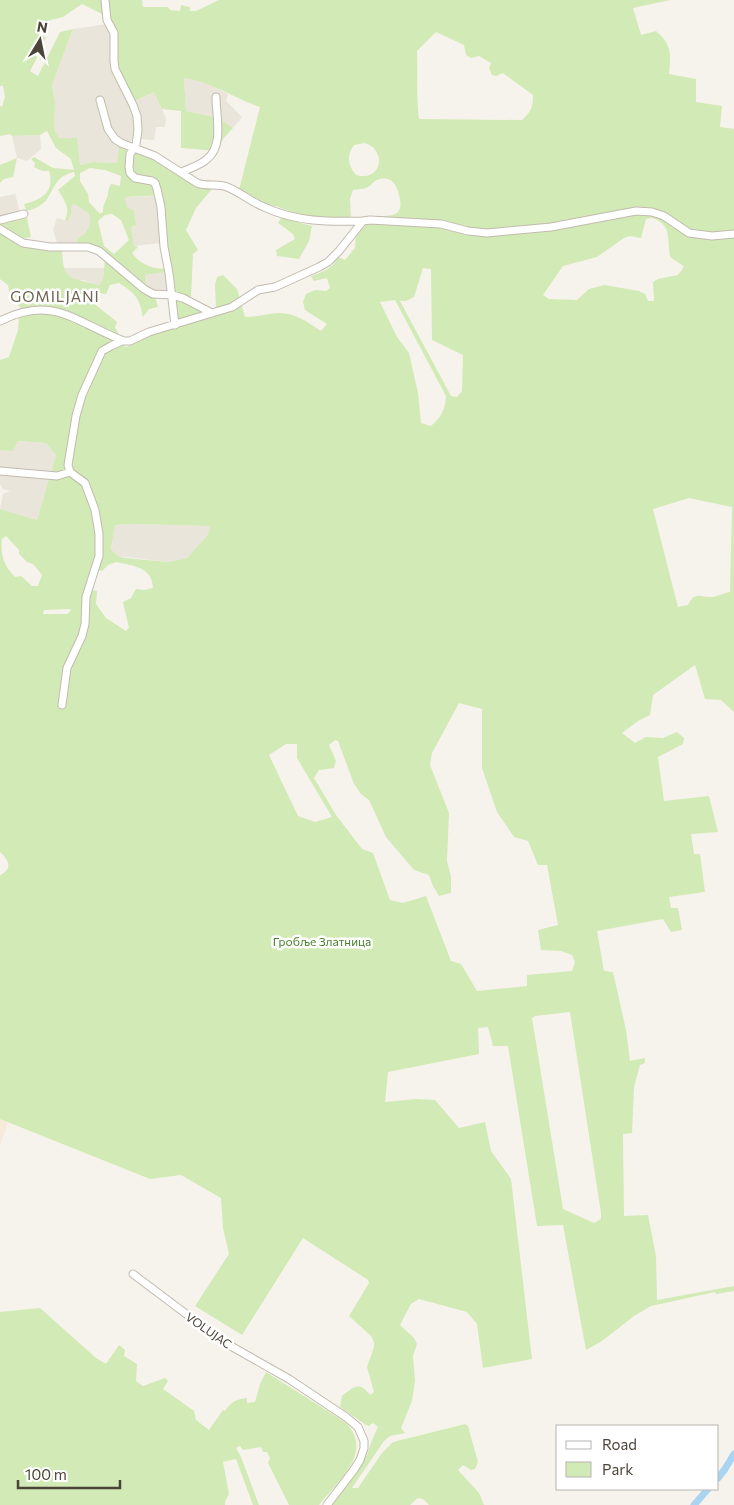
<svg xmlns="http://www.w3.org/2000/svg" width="734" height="1505" font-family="Commissioner,sans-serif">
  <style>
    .residential { fill: #eae5da }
    .commercial { fill: #f7ead8 }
    .green { fill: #d2eab5; fill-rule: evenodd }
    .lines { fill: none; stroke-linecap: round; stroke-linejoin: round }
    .canal { stroke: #a9d4f2; stroke-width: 7 }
    .minor-casing { stroke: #c2bbae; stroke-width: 9 }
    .minor { stroke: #fff; stroke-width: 7 }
    .labels { text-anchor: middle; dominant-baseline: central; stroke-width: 5; stroke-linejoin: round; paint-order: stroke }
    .park-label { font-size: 12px; fill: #4a7f2a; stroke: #fff }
    .street-label { font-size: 12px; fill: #4b4439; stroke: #fff }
    .quarter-label { font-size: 15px; letter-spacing: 1px; fill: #6e6250; stroke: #fff }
  </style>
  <rect width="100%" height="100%" fill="#f6f3ec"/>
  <!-- residential -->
  <path class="residential" d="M108 24 134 118V136L131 141H123L119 147 117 163 93 162 80 165 77 138H59L54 129 55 102 52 85 73 29Z
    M184 78 203 82 228 94 226 101 242 117 233 128 219 118 186 111Z
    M154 92 166 118 165 127H156L154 140 139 139 134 101Z
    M40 135 41 149 27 161 17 158 12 136Z
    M15 194 20 212 0 217V197Z
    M156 196 161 243 134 246 125 197Z
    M75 204 89 214 91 221 90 227 77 240 79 244 58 246 53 230 57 218 68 221 71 214V206Z
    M63 268H104L103 279 99 285 83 280H74L67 276Z
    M167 272 169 291 155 293 146 289 145 275Z
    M18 441 46 443 56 455 37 520 0 509 3 494 10 491 3 489 0 484V450H13Z
    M137 524 210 526 209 535 187 558 169 562 118 556 111 549 115 525Z"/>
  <!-- commercial -->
  <path class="commercial" d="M0 1119 8 1123 0 1145Z"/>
  <!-- green -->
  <path class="green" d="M0 0H102L104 15 82 4 63 17 43 22 38 32 46 38 35 53 37 58 30 71 38 76 60 32 73 29 52 85 55 102 54 129 59 138H77L80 165 93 162 117 163 119 147 157 161 212 189 196 208 186 230 198 250 193 254 191 297 174 293 166 247 163 195 125 197 127 207 134 211 136 225 131 227 134 246 138 247 132 253C140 264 153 270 166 268L167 272 145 275 146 289 117 263 79 244 77 240C86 231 93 229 89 214L75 204 71 206V214L68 221 65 220C71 208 64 200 58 190L75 176 74 172C56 176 55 187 47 199 42 206 34 209 26 211L24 204C42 200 55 192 49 171H42L34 167 35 163 31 159 34 157 53 168 74 170 71 159 56 148 47 131 40 135 12 136 10 134 0 136V106L2 107 5 97 3 86H0ZM90 168 105 170 121 176 120 186 111 184C107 190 109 195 106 200 104 205 103 205 103 212L100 214 89 202 88 194 80 181V173ZM112 214 121 220 129 240 114 254 104 246 98 221 105 215Z
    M109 0H142L143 7H168L170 10 180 11 181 5 190 7V11H196L219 0H670L633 8 641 35 656 31C672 44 671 55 669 74L696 79V102L722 106 720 127 734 129V712L721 700 705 699 695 665 653 695 650 715 638 721 622 733 635 743 646 737 663 738 677 732 684 738 683 744 658 757 664 801 709 796 718 832 691 834 694 854H700L705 892 669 897 671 908H678L682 930 671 932 663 919 597 931 604 971 613 972 626 1030 630 1061 645 1058V1063L640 1065 634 1087 632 1133 623 1134 624 1216 648 1215 656 1256 657 1300 734 1286V1291L716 1294 715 1292 651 1306 634 1316 602 1341 586 1350 563 1225 537 1226 508 1046H493L488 1027 478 1028 479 1054 388 1072 385 1102 416 1099 435 1100 459 1128 485 1122 491 1151 511 1179 532 1359 483 1368 477 1324 467 1312 419 1299 411 1304 400 1325 414 1338 417 1344 413 1356 415 1381 412 1401 401 1428 405 1433 390 1436 384 1441 352 1488H358L382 1453 393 1442 465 1424 468 1426 478 1462 475 1469 471 1470 463 1465 458 1470 479 1493 484 1505H429L423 1499 418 1498 410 1505H331L367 1455 372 1440 378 1427 373 1423 369 1426 366 1425 340 1407 342 1396C355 1386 359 1381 370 1395L374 1392 367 1367 374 1347V1342L371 1336 349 1316 369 1283 368 1280 303 1238 242 1335 195 1306 229 1254 223 1228 221 1198 181 1175 150 1179 0 1119V875C13 869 9 860 0 852V509L37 520 56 455 46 443 18 441 13 451 0 450V360L9 357 18 330 19 317 50 313 49 307 22 309 10 298 8 285 0 279V233L62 250C63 283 72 277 99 285L103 279 105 259 155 297 158 307 149 309 143 317C139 297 136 294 119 283L110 285 106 294 98 293 92 302 117 322 115 327 119 335 115 342 127 347 148 335 179 327 175 299 182 300 204 312 216 308 215 285 217 277 223 275 237 289 245 317C257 317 266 314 277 313 294 312 308 322 321 331L327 324 305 310 303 302 306 294 315 290 326 291 330 288 327 278 314 281 311 276C322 272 333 269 338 257L345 260 355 248 356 233C362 227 370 219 378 217 384 215 391 217 397 213 401 209 401 204 400 199 398 187 392 174 377 180 374 181 371 185 368 187 364 189 358 189 353 190L350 199 351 219H333L300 215 276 206 264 205 239 190 260 107C234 98 211 82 184 78L186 111 219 118 233 128 223 139 218 151 181 148V111L162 109 154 92 134 101 119 70 117 62V31L111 20ZM436 32 464 45 466 55 471 58 479 56 491 63 489 68 492 75 496 76 503 73 533 95C533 107 531 112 522 120L419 119C416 96 418 74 417 51ZM364 143C387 148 383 183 356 175 347 165 347 155 354 145ZM652 218C672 225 667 237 670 256 674 261 680 262 684 267L678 275 658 279 653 282 654 301H648L645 294 639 291 604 285 589 289 577 300 549 299 543 295 563 266 597 257 624 238 630 236 641 238 646 219ZM423 268 431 269 432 340 463 355 462 391 457 397 451 396 400 301H406L414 297ZM395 300 446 396C445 410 442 416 431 426L421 423 418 393 409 353 397 337 380 302ZM689 498 732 507 730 592C724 593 718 596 713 597 701 598 695 590 688 605L678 607 653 509ZM137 524 209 526 210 527 208 535 187 558 169 562 125 558 118 556 111 549 115 525ZM6 536 19 550V554L27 562 33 564 42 575 38 586H32L21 576 15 577C4 566 0 554 2 539ZM116 562C132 566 152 566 153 588L144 590 136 589 131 598 123 602 129 628 126 631 106 618 96 604 97 591 92 590 98 570 102 571 108 565ZM71 609 68 614H43L44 610ZM459 703 482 709V768L497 812 514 837 528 841 538 865H547L558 925 538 930 541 950 561 951 572 955 575 962 572 971 527 975V986L477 991 461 964 451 961 426 896 403 903 390 900 373 853 362 849 336 815 314 778 319 770 334 768 336 761 329 745 335 740 338 741 354 784 361 794 369 800 386 837 414 870 429 875 433 886 439 896 451 893V877L447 861 449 813 430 765 432 753ZM286 744H297V758L332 817 315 822 298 816 269 755ZM570 1012 601 1213V1219L594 1223 563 1209 532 1018 535 1016Z
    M17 158 13 177 4 179 0 183V165Z
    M25 216 27 218 31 237 21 239 0 228V223Z
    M281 218 312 226 309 241 299 259 277 256 276 250 295 239 293 234 278 223Z
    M40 1308 96 1358 106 1364 119 1345 125 1350 124 1356 137 1364 136 1381 143 1386 165 1378 168 1381 163 1389 194 1411 196 1420 209 1430 223 1410 225 1411C231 1402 236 1399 247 1398V1403L255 1402 260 1384 266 1372 345 1422C375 1452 338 1481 319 1505H289L268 1463 270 1458 267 1452H263L261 1447 243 1450 240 1446 236 1448 241 1457 259 1505H253L236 1459 223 1462 229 1494 225 1502V1505H0V1312Z"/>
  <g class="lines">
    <!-- canal -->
    <path class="canal" d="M718 1478 725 1469 734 1454
      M694 1505 708 1489"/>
    <defs>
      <path id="minor" d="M105 0 107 20 114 33V61L115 69 133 105 137 116 138 130 136 145 130 154 129 167 130 173 135 178 152 181 155 183 157 189 161 207 164 247 169 273 175 325
        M100 100 108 129 115 139 121 143 155 156 197 183C207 187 217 183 227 187 240 192 251 202 264 207 296 222 329 222 363 221
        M182 172C190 168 201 165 207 159 224 146 216 116 216 97
        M0 220 24 214
        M0 229 23 243 50 247H88L99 251 144 289 153 294 172 295 183 298 212 313
        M0 321C54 294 76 323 124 341
        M0 471 57 476 70 472
        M62 705 67 668 82 636 85 624 86 597 99 556V534L95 510 85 483 70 472 68 465 76 416 82 395 102 351 111 346 122 341H130L149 332 232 307 258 290 275 287 319 267 328 262 339 251 363 221 370 220 441 224 468 231 487 233 551 227 636 211 652 212 664 216 689 233 712 236 734 234
        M133 1274 222 1341 289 1379 346 1417 358 1427 364 1441V1448L360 1460 353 1471 327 1505"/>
    </defs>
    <!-- minor casing -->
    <use href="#minor" class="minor-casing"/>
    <!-- minor -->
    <use href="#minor" class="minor"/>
  </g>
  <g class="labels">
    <!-- park labels -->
    <g class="park-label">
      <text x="322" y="941">Гробље Златница</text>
    </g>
    <!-- street labels -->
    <g class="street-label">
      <text transform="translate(209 1330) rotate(35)">VOLUJAC</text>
    </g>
    <!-- quarter labels -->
    <g class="quarter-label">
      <text x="55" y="296">GOMILJANI</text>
    </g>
  </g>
  <!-- legend -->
  <rect x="556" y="1425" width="162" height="65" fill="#ffffff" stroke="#b7b4b0"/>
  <rect x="566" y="1441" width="25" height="8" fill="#ffffff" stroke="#b7b4b0"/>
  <text x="602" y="1450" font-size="15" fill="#4b4439">Road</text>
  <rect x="566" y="1462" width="25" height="15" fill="#d2eab5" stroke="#b7b4b0"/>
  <text x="602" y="1475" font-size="15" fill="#4b4439">Park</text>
  <!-- north arrow -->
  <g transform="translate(40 40) rotate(10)" stroke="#ffffff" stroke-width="4" paint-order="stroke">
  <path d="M0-4L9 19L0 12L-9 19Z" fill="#4b4439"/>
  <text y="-8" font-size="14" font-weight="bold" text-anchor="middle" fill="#4b4439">N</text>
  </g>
  <!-- scale -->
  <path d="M18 1480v8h102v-8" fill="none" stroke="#4b4439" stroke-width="2.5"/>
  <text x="25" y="1480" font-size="15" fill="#4b4439" stroke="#ffffff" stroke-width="4" paint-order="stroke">100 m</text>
</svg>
